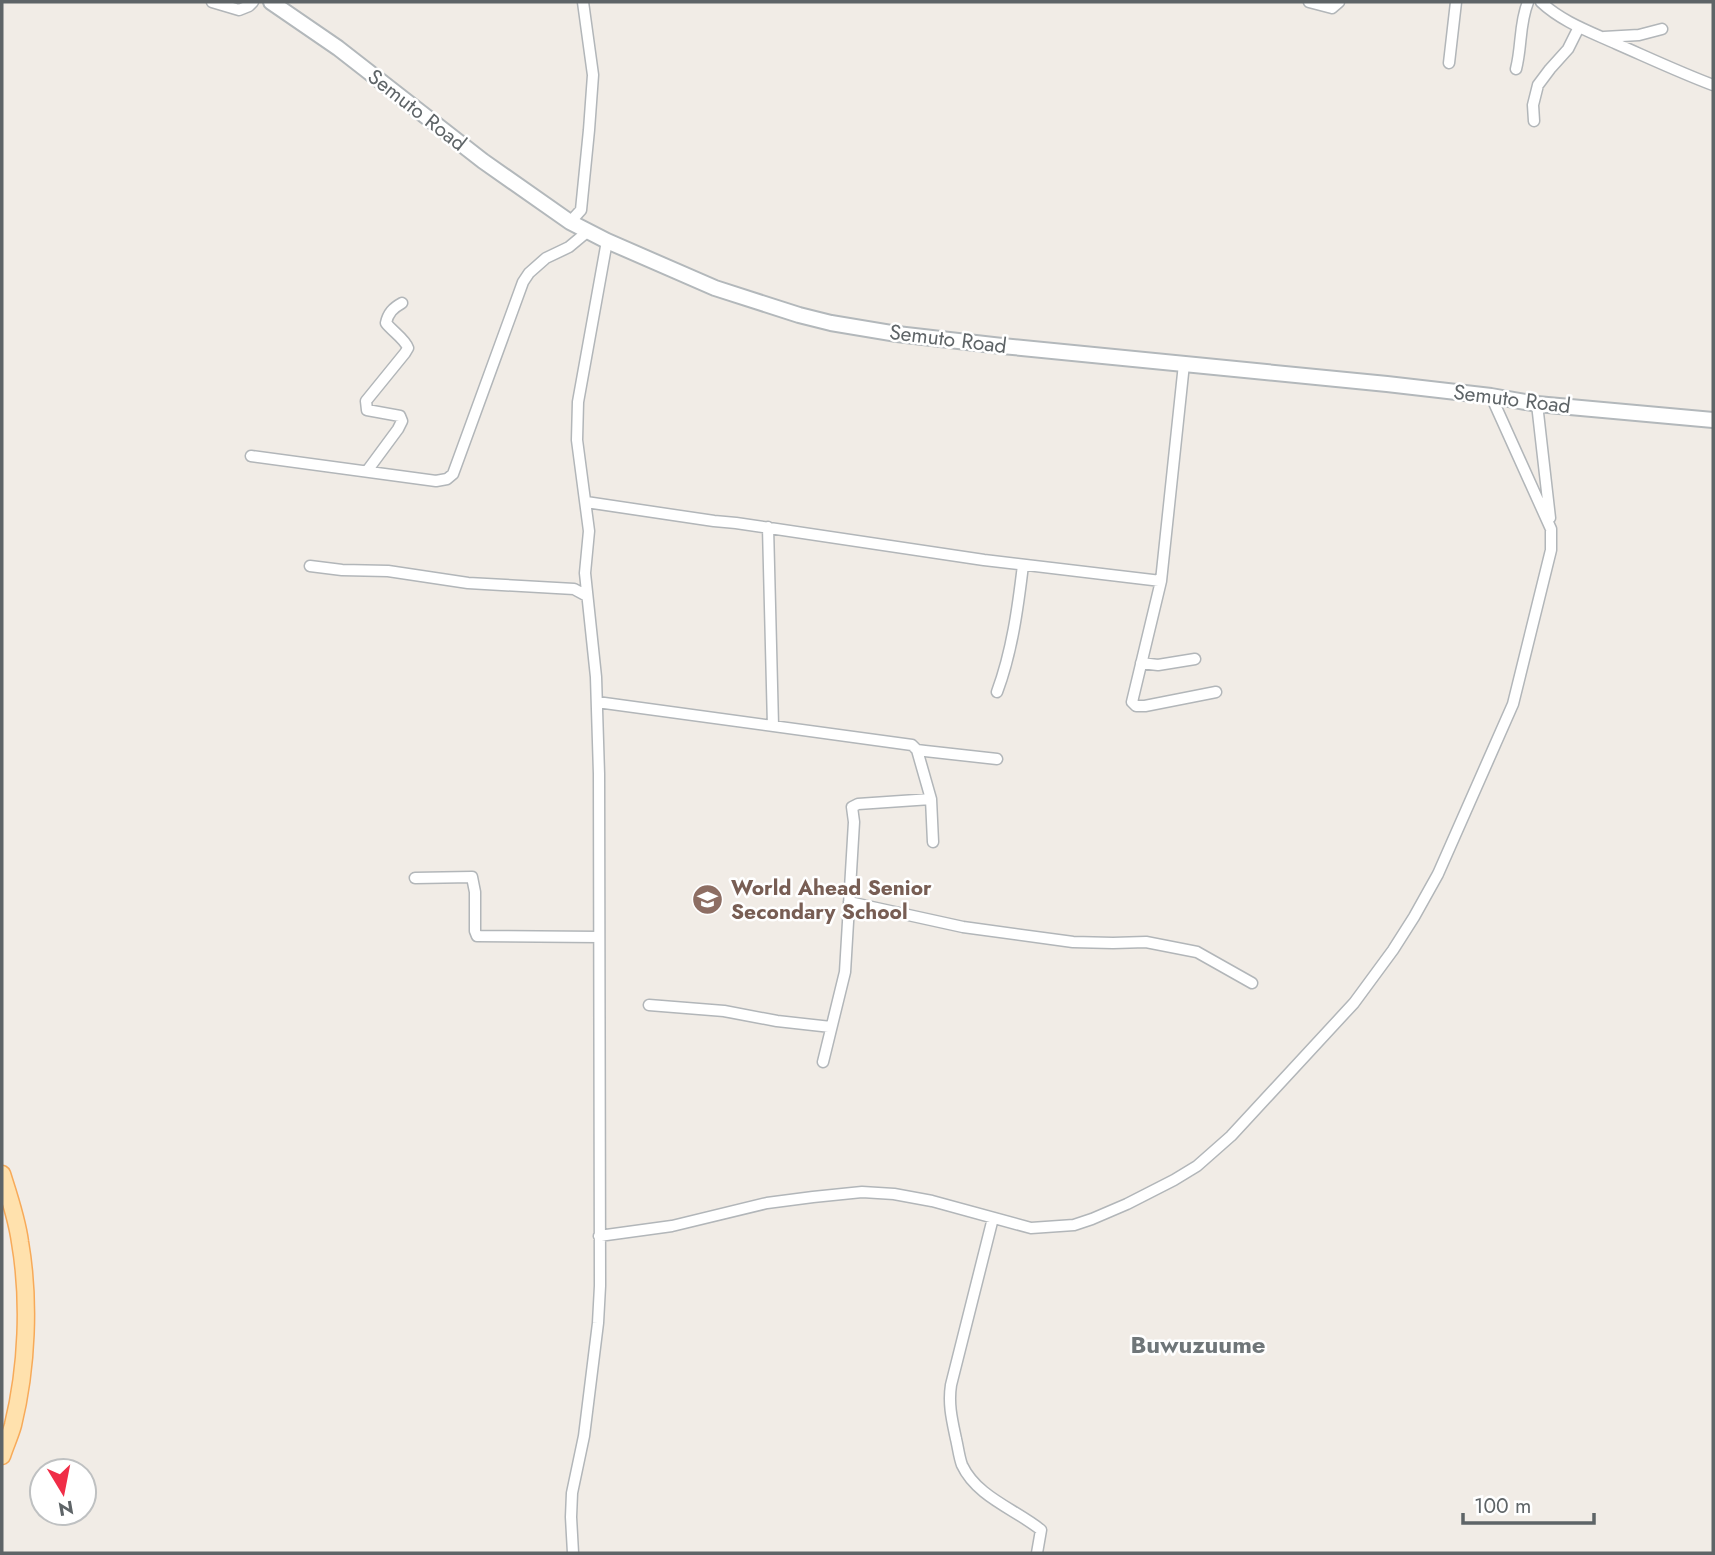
<svg xmlns="http://www.w3.org/2000/svg" width="1715" height="1555" font-family="Jost,sans-serif">
  <style>
    .lines { fill: none; stroke-linecap: round; stroke-linejoin: round }
    .minor-casing { stroke: #b2b6b9; stroke-width: 13 }
    .secondary-casing { stroke: #b3b8bb; stroke-width: 18 }
    .primary-casing { stroke: #f7aa59; stroke-width: 19 }
    .minor { stroke: #fff; stroke-width: 10 }
    .secondary { stroke: #fff; stroke-width: 14 }
    .primary { stroke: #ffe1ad; stroke-width: 16 }
    .labels { text-anchor: middle; dominant-baseline: central; stroke-width: 5; stroke-linejoin: round; paint-order: stroke }
    .street-label { font-size: 21px; fill: #5e6467; stroke: #fff }
    .education-label { font-size: 21px; font-weight: bold; fill: #785e54; stroke: #fff; text-anchor: start }
    .quarter-label { font-size: 24px; font-weight: bold; fill: #6f7679; stroke: #fff }
  </style>
  <rect width="100%" height="100%" fill="#f1ece6"/>
  <g class="lines">
    <defs>
      <path id="minor" d="M212 2 239 10 249 6 253 2
        M1309 2 1332 8 1339 2
        M1541 2C1562 22 1591 32 1617 44 1649 58 1681 73 1713 85
        M1604 37 1639 35 1662 29
        M1449 63 1456 2
        M1516 69C1522 46 1519 24 1528 2
        M1534 121 1533 105 1538 85 1550 69 1568 49 1579 27
        M570 222 581 210 589 130 593 75 583 2
        M1184 364 1161 581 1132 702 1136 706H1145L1216 692
        M1537 404 1550 518
        M251 456 436 481 447 479 453 474 523 282 529 273 546 258 569 247 587 232
        M367 471 398 429 402 421 400 416 367 410 366 401 405 353 408 348C405 339 392 331 386 323 388 313 393 308 402 303
        M586 502 714 521 736 523 984 560 1161 581
        M768 527 773 726
        M310 566 342 570 388 571 468 583 574 589 587 596
        M1141 663 1158 665 1195 659
        M997 692C1012 652 1018 607 1023 565
        M597 702 912 745 917 750 925 751 997 759
        M917 750 931 799 933 842
        M415 878 472 877 475 892V931L477 936 599 937
        M849 902 963 927 1073 942 1113 943 1146 942 1197 952 1252 983
        M649 1005 724 1011 777 1021 831 1027
        M823 1062 845 972 854 822 852 807 858 804 931 799
        M993 1218 951 1385C948 1404 952 1420 956 1439 958 1447 959 1457 962 1465 977 1497 1015 1509 1041 1530L1037 1553
        M599 1236 672 1226 767 1203 813 1197 862 1192 894 1194 932 1201 1031 1228 1074 1225 1092 1219 1127 1204 1174 1180 1197 1166 1231 1136 1354 1003 1393 950 1414 917 1438 874 1513 704 1551 550V529L1491 396
        M573 1553 571 1517 572 1493 584 1436 598 1323 600 1286 599 774 596 677 585 573 589 531 577 440 578 402 607 241"/>
      <path id="secondary" d="M271 2 338 48 483 161 570 222 607 241 715 288 799 315 831 323 897 334 1002 346 1387 384 1491 396 1537 404 1713 420"/>
      <path id="primary" d="M2 1174C9 1196 17 1219 20 1242 30 1300 27 1368 13 1425 10 1436 5 1446 2 1456"/>
    </defs>
    <!-- minor casing -->
    <use href="#minor" class="minor-casing"/>
    <!-- secondary casing -->
    <use href="#secondary" class="secondary-casing"/>
    <!-- primary casing -->
    <use href="#primary" class="primary-casing"/>
    <!-- minor -->
    <use href="#minor" class="minor"/>
    <!-- secondary -->
    <use href="#secondary" class="secondary"/>
    <!-- primary -->
    <use href="#primary" class="primary"/>
  </g>
  <!-- icons -->
  <defs>
    <symbol id="school-disc" viewBox="-11 -11 22 22"><circle r="9.5" fill="#8d6e63" stroke="#fff"/><path d="M0-5L7-2L0 1L-7-2ZM-4 1L0 2.5L4 1V4Q0 6-4 4Z" fill="#fff"/></symbol>
  </defs>
  <g fill-rule="evenodd">
    <use href="#school-disc" x="690" y="882" width="35" height="35"/>
  </g>
  <g class="labels">
    <!-- street labels -->
    <g class="street-label">
      <text transform="translate(417 110) rotate(38)">Semuto Road</text>
      <text transform="translate(948 339) rotate(7)">Semuto Road</text>
      <text transform="translate(1512 399) rotate(7)">Semuto Road</text>
    </g>
    <!-- education labels -->
    <g class="education-label">
      <text x="731" y="888">World Ahead Senior<tspan x="731" dy="24">Secondary School</tspan></text>
    </g>
    <!-- quarter labels -->
    <g class="quarter-label">
      <text x="1198" y="1344">Buwuzuume</text>
    </g>
  </g>
  <!-- border -->
  <rect width="1715" height="1555" fill="none" stroke="#5e6467" stroke-width="7"/>
  <!-- north arrow -->
  <g transform="translate(63 1492) rotate(170)"><circle r="33" fill="#ffffff" stroke="#bfc1c2" stroke-width="2"/>
  <path d="M0-5L12 26L0 18L-12 26Z" fill="#f02d47"/>
  <text y="-10" font-size="19" font-weight="bold" text-anchor="middle" fill="#5e6467">N</text>
  </g>
  <!-- scale -->
  <path d="M1463 1513v10h131v-10" fill="none" stroke="#5e6467" stroke-width="3.5"/>
  <text x="1474" y="1513" font-size="21" fill="#5e6467" stroke="#ffffff" stroke-width="5" paint-order="stroke">100 m</text>
</svg>
